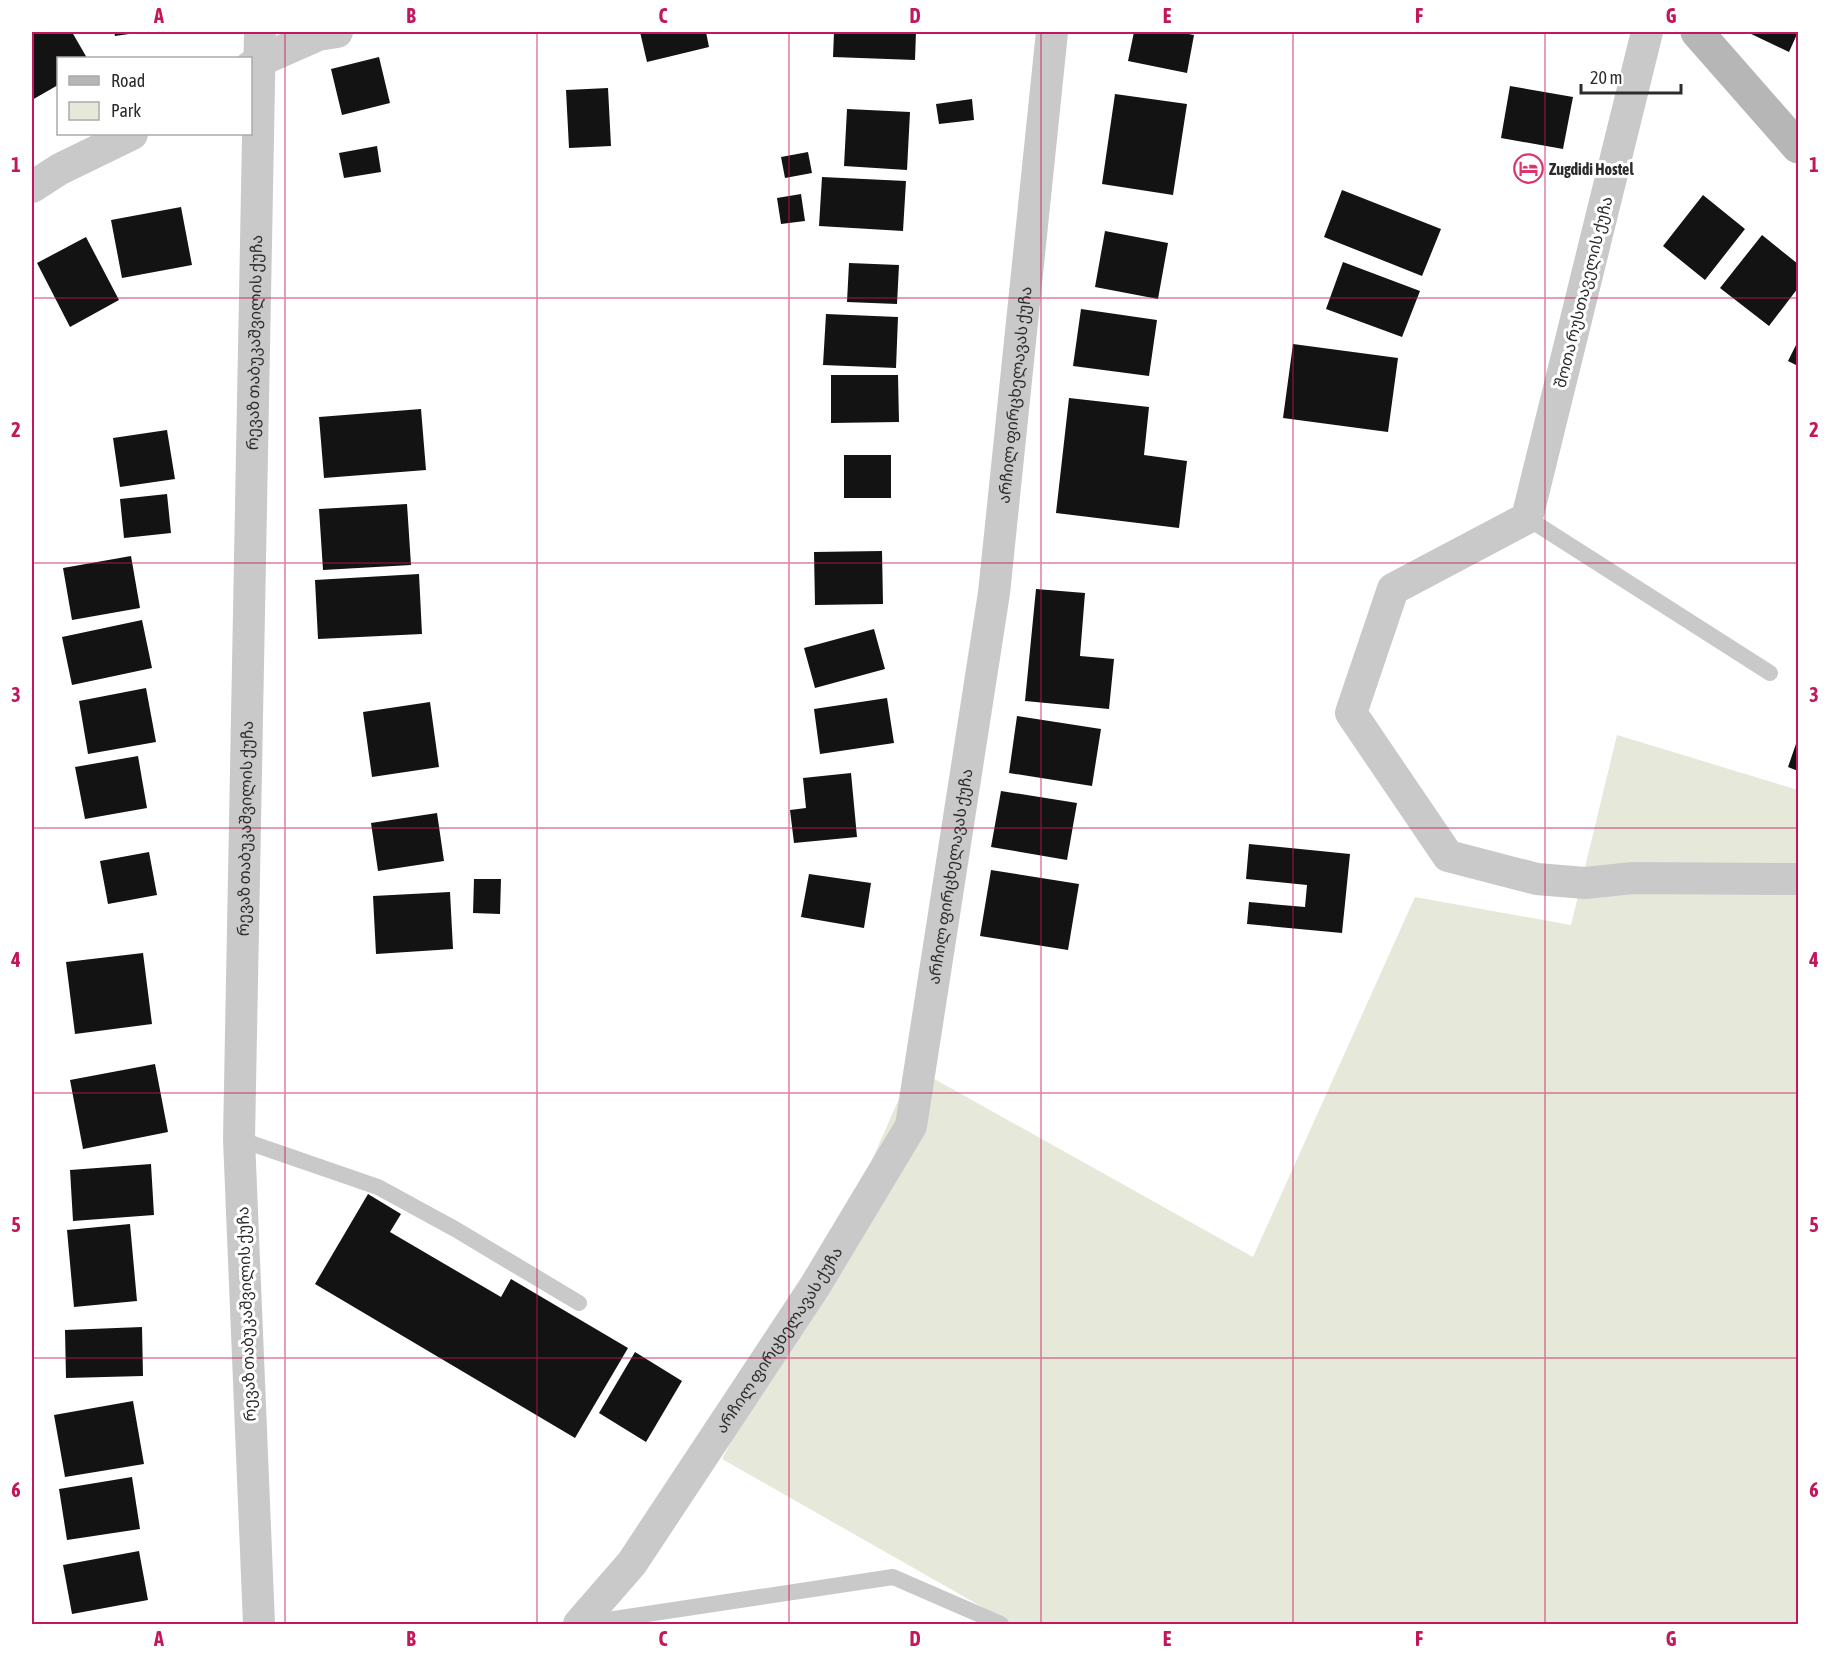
<svg xmlns="http://www.w3.org/2000/svg" width="1830" height="1656" font-family="'Asap Condensed','Noto Sans Georgian',sans-serif">
  <style>
    .green { fill: #e6e9d9 }
    .building { fill: #131313 }
    .lines { fill: none; stroke-linecap: round; stroke-linejoin: round }
    .lane { stroke: #c9c9c9; stroke-width: 16 }
    .street { stroke: #c9c9c9; stroke-width: 32 }
    .secondary { stroke: #b6b6b6; stroke-width: 33 }
    .grid { fill: none; stroke: #c2185b; stroke-width: 1.5; stroke-opacity: 0.55 }
    .labels { text-anchor: middle; dominant-baseline: central; stroke-width: 6; stroke-linejoin: round; paint-order: stroke }
    .poi-label { font-size: 16px; font-weight: bold; fill: #2c2c2c; stroke: #fff; text-anchor: start }
    .street-label { font-size: 16px; fill: #2c2c2c; stroke: #fff }
    .neatline { fill: none; stroke: #c2185b; stroke-width: 2 }
    .grid-label { font-size: 20px; text-anchor: middle; font-weight: bold; fill: #c2185b }
  </style>
  <rect width="100%" height="100%" fill="#fff"/>
  <!-- green -->
  <path class="green" d="M1617 735 1798 790V1624H1012L722 1459 823 1271 913 1067 1253 1257 1415 897 1571 925Z"/>
  <!-- building -->
  <path class="building" d="M32 32H72L87 58H58V85L32 100Z
    M114 32H136V33L115 36Z
    M640 32H706L709 47 647 62Z
    M834 32H916L915 60 833 57Z
    M1134 32H1178L1194 35 1187 73 1128 61Z
    M1747 32H1798L1789 52Z
    M379 57 390 103 342 115 331 69Z
    M1510 86 1573 97 1563 149 1501 138Z
    M608 88 611 146 569 148 566 90Z
    M1115 94 1187 104 1173 195 1102 184Z
    M972 99 974 120 939 124 936 104Z
    M847 109 910 112 907 170 844 166Z
    M377 146 381 172 344 178 339 153Z
    M808 152 812 173 785 178 781 157Z
    M822 177 906 181 903 231 819 226Z
    M1342 190 1441 229 1422 276 1324 237Z
    M801 194 805 221 781 224 777 198Z
    M1703 195 1745 229 1705 280 1663 246Z
    M181 207 192 265 122 278 111 220Z
    M1105 231 1168 243 1158 299 1095 287Z
    M1762 235 1798 264V288L1769 326 1720 288Z
    M86 237 119 300 70 327 37 263Z
    M1343 262 1420 291 1402 337 1326 309Z
    M849 263 899 265 897 304 847 302Z
    M1081 309 1157 320 1149 376 1073 366Z
    M826 314 898 317 896 368 823 365Z
    M1798 341V366L1788 361Z
    M1293 344 1398 358 1388 432 1283 418Z
    M831 375H898L899 422 831 423Z
    M1069 398 1149 407 1144 455 1187 461 1179 528 1056 513Z
    M421 409 426 470 324 478 319 417Z
    M167 430 175 479 120 487 113 438Z
    M844 455H891V498H844Z
    M167 494 171 533 124 538 120 499Z
    M407 504 411 565 323 570 319 509Z
    M882 551 883 604 815 605 814 552Z
    M131 556 140 608 72 620 63 568Z
    M419 574 422 634 318 639 315 580Z
    M1036 589 1085 593 1080 656 1114 659 1109 709 1025 701Z
    M142 620 152 668 72 685 62 637Z
    M874 629 885 669 815 688 804 648Z
    M146 688 156 742 88 754 79 701Z
    M887 698 894 743 820 754 814 709Z
    M430 702 439 767 372 777 363 712Z
    M1017 716 1101 729 1092 786 1009 773Z
    M1798 738V771L1788 767Z
    M138 756 147 808 85 819 75 767Z
    M851 773 857 837 794 843 790 810 806 808 803 778Z
    M1001 791 1077 803 1067 860 991 847Z
    M437 813 444 861 378 871 371 823Z
    M1249 844 1350 854 1342 933 1247 924 1249 902 1305 907 1307 885 1246 879Z
    M149 852 157 895 108 904 100 861Z
    M991 870 1079 884 1068 950 980 936Z
    M809 874 871 883 864 928 801 917Z
    M474 879H501L500 914 473 913Z
    M450 892 453 949 376 954 373 896Z
    M143 953 152 1024 75 1034 66 962Z
    M155 1064 168 1132 83 1149 70 1080Z
    M151 1164 154 1215 73 1221 70 1170Z
    M368 1194 401 1214 390 1232 501 1297 511 1279 628 1348 575 1438 315 1284Z
    M130 1224 137 1301 74 1307 67 1230Z
    M142 1327 143 1376 66 1378 65 1330Z
    M635 1352 682 1381 646 1442 599 1413Z
    M133 1401 144 1464 65 1477 54 1415Z
    M132 1477 140 1529 67 1540 59 1489Z
    M139 1551 148 1600 72 1614 63 1565Z"/>
  <g class="lines">
    <!-- lane -->
    <path class="lane" d="M1527 518 1770 673
      M239 1139 378 1187 455 1229 579 1303
      M581 1624 893 1577 1001 1624"/>
    <!-- street -->
    <g class="street">
      <path d="M1647 32 1527 518 1393 589 1351 713 1448 856 1537 879 1585 883 1633 878 1798 879"/>
      <path d="M250 67 259 61 318 35 337 32"/>
      <path d="M32 187 60 169 132 134"/>
      <path id="s1" d="M259 1624 239 1139 260 32"/>
      <path id="s2" d="M579 1624 632 1563 815 1286 911 1126 994 593 1052 32"/>
    </g>
    <!-- secondary -->
    <path class="secondary" d="M1697 32 1798 147"/>
  </g>
  <!-- grid -->
  <path class="grid" d="M285 32V1624M537 32V1624M789 32V1624M1041 32V1624M1293 32V1624M1545 32V1624M32 298H1798M32 563H1798M32 828H1798M32 1093H1798M32 1358H1798"/>
  <!-- icons -->
  <defs>
    <symbol id="hotel-ring" viewBox="-11 -11 22 22"><circle r="9.5" fill="#fff" stroke="#da366b" stroke-width="1.5"/><path d="M-6-4.5h1.5V1H6V5H4.5V3h-9V5H-6ZM-4 0a1.8 1.8 0 1 1 3.6 0ZM.5 0V-2.5h3Q6-2.5 6 0Z" fill="#da366b"/></symbol>
  </defs>
  <g fill-rule="evenodd">
    <use href="#hotel-ring" x="1512" y="152" width="33" height="33"/>
  </g>
  <g class="labels">
    <!-- poi labels -->
    <g class="poi-label">
      <text x="1549" y="169">Zugdidi Hostel</text>
    </g>
    <!-- street labels -->
    <g class="street-label">
      <text transform="translate(1583 292) rotate(-76)">შოთა რუსთაველის ქუჩა</text>
      <text stroke="none"><textPath href="#s1" startOffset="1282">რევაზ თაბუკაშვილის ქუჩა</textPath></text>
      <text stroke="none"><textPath href="#s2" startOffset="1338">არჩილ ფირცხელავას ქუჩა</textPath></text>
      <text stroke="none"><textPath href="#s1" startOffset="796">რევაზ თაბუკაშვილის ქუჩა</textPath></text>
      <text stroke="none"><textPath href="#s2" startOffset="852">არჩილ ფირცხელავას ქუჩა</textPath></text>
      <text transform="translate(246 1314) rotate(-92)">რევაზ თაბუკაშვილის ქუჩა</text>
      <text stroke="none"><textPath href="#s2" startOffset="348">არჩილ ფირცხელავას ქუჩა</textPath></text>
    </g>
  </g>
  <!-- border -->
  <rect width="1830" height="1656" fill="none" stroke="#ffffff" stroke-width="66"/>
  <!-- legend -->
  <rect x="57" y="57" width="195" height="78" fill="#ffffff" stroke="#ababab" stroke-width="1.5"/>
  <rect x="69" y="76" width="30" height="9" fill="#b6b6b6" stroke="#ababab" stroke-width="1.5"/>
  <text x="111" y="87" font-size="18" fill="#2c2c2c">Road</text>
  <rect x="69" y="102" width="30" height="18" fill="#e6e9d9" stroke="#ababab" stroke-width="1.5"/>
  <text x="111" y="117" font-size="18" fill="#2c2c2c">Park</text>
  <!-- scale -->
  <path d="M1581 84v9h100v-9" fill="none" stroke="#2c2c2c" stroke-width="3"/>
  <text x="1590" y="84" font-size="18" fill="#2c2c2c" stroke="#ffffff" stroke-width="4.5" paint-order="stroke">20 m</text>
  <rect x="33" y="33" width="1764" height="1590" class="neatline"/>
  <g class="grid-label">
    <text x="159" y="23">A</text>
    <text x="411" y="23">B</text>
    <text x="663" y="23">C</text>
    <text x="915" y="23">D</text>
    <text x="1167" y="23">E</text>
    <text x="1419" y="23">F</text>
    <text x="1671" y="23">G</text>
    <text x="16" y="172">1</text>
    <text x="1814" y="172">1</text>
    <text x="16" y="437">2</text>
    <text x="1814" y="437">2</text>
    <text x="16" y="702">3</text>
    <text x="1814" y="702">3</text>
    <text x="16" y="967">4</text>
    <text x="1814" y="967">4</text>
    <text x="16" y="1232">5</text>
    <text x="1814" y="1232">5</text>
    <text x="16" y="1497">6</text>
    <text x="1814" y="1497">6</text>
    <text x="159" y="1646">A</text>
    <text x="411" y="1646">B</text>
    <text x="663" y="1646">C</text>
    <text x="915" y="1646">D</text>
    <text x="1167" y="1646">E</text>
    <text x="1419" y="1646">F</text>
    <text x="1671" y="1646">G</text>
  </g>
</svg>
